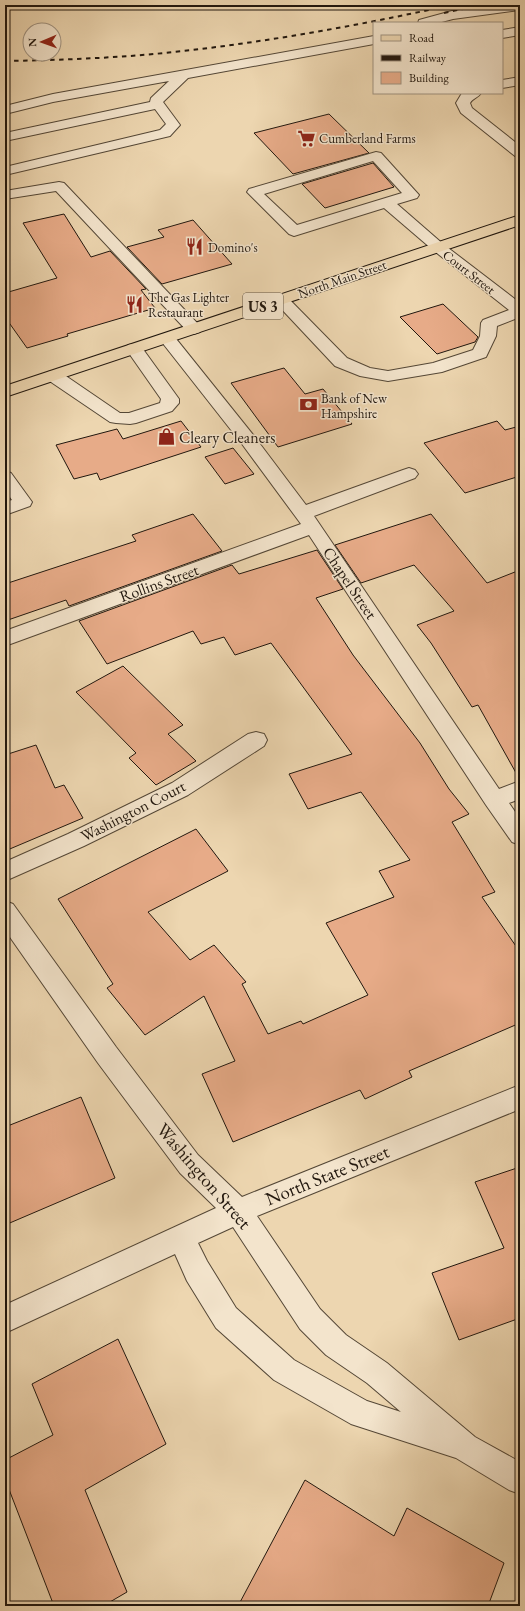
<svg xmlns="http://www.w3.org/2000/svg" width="525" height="1611" font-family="'EB Garamond',serif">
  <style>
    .building { fill: #e7ab88; stroke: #21170e }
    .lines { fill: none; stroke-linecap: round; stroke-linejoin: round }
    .minor-casing { stroke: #544736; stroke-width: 2 }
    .major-casing { stroke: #21170e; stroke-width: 2 }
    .minor { fill: #f3e4cc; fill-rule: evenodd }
    .major { fill: #edd6b0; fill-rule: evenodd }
    .rail { stroke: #21170e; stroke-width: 2; stroke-dasharray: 4.5 4.5; stroke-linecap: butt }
    .labels { text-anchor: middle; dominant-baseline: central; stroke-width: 3; stroke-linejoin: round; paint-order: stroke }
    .far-poi-label { font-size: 13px; fill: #21170e; stroke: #f3e4cc; text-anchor: start }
    .far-street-label { font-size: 13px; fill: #21170e; stroke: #f3e4cc }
    .shield { fill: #f3e4cc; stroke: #605447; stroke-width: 1 }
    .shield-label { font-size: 15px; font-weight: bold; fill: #21170e }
    .poi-label { font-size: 16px; fill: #21170e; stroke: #f3e4cc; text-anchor: start }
    .street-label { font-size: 16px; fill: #21170e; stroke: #f3e4cc }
    .near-street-label { font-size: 19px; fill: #21170e; stroke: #f3e4cc }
  </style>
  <rect width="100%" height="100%" fill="#edd6b0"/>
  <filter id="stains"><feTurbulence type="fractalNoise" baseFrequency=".005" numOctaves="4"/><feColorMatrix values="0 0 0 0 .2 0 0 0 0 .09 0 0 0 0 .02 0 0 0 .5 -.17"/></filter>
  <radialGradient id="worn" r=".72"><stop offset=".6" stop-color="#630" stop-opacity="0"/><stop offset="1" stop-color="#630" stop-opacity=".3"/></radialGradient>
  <!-- building -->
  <path class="building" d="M329 114 369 153 293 174 254 133Z
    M373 163 394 187 325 208 302 184Z
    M64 214 91 257 110 251 146 289 141 290 155 308 67 334 68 336 27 348 5 317V293L57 278 23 223Z
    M193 220 232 264 162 284 127 247 164 237 158 230Z
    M443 304 478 337 475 342 437 354 400 317Z
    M284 368 305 394 323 389 352 424 278 447 231 383Z
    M181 421 201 447 100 480 97 473 74 479 56 445 117 429 123 439Z
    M497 421 505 430 520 426V476L465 493 424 443Z
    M233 448 254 474 225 484 205 457Z
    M193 514 222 551 69 606 66 600 5 621V584L136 541 132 535Z
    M431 514 487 583 520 570V780L478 705 472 707 431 643 417 625 454 611 414 565 361 583 335 545Z
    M317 550 343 589 316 598 353 655 420 743 449 789 469 814 452 822 495 892 482 897 520 952V1023L409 1071 412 1077 365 1099 360 1090 233 1142 202 1074 235 1061 204 996 145 1035 107 988 113 984 58 899 196 829 228 871 148 912 190 960 214 945 246 982 242 984 268 1034 301 1021 303 1024 368 995 326 923 394 897 379 871 410 860 361 792 308 809 289 774 352 754 271 643 235 655 224 637 201 644 193 631 107 664 79 621 232 565 239 574Z
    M123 666 183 725 168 734 196 761 156 785 129 758 136 753 76 692Z
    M36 745 55 788 64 785 83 818 5 851V755Z
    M81 1097 115 1178 5 1225V1127Z
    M520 1167V1318L459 1340 432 1273 504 1248 475 1182Z
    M118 1339 166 1444 85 1490 127 1592 103 1606H54L5 1479V1460L53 1435 32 1384Z
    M305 1480 394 1536 407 1508 504 1563 488 1606H238Z"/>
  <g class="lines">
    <defs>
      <path id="minor" d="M499 5H520V10L453 19 438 23H418L419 20 452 11Z
        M520 27V35L502 38V30Z
        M374 36V44L188 78 163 102 180 125 170 136 5 175V167L160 130 166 124 155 109 5 141V133L150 102 151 98 169 81 53 102 5 114V106L53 94Z
        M520 77V85L502 88V80Z
        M462 93H481C478 98 473 98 470 103L472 108 520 146V157L515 156 461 113 456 103Z
        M376 152 381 153 419 195 417 198 397 204 443 244 520 303V317L497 326 496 336 486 357 442 372 388 381 360 376 335 366 273 300 275 297 281 295 287 297 347 358 370 368 388 371 433 363 473 350 480 336 481 323 483 320 509 310 433 250 384 208 294 236 289 234 247 192 249 189ZM373 161 402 193 297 225 264 194Z
        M59 182 64 183 200 326 202 329 200 332 194 334 188 332 56 191 5 199V191Z
        M167 333 173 335 254 436 306 505 403 470 409 468 415 470 418 474 415 478 314 516 499 789 520 781V799L509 803 520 819V845L512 842 486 805 309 535 5 646V631L301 524 242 444 161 341 159 338 161 335Z
        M134 344 140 345 179 399V403L172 411 136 423 130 424 116 423 110 422 48 380 46 376 48 372 54 371 60 372 120 413H129L160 403 161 399 126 349 128 345Z
        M5 471 11 473 32 502 30 506 5 515V502L12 500 5 490Z
        M256 732 264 734 267 740 264 746 188 795 84 846 5 881V862L68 834 172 783 248 734Z
        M5 901 13 904 116 1047 198 1155 242 1197 520 1085V1109L257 1216 320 1309 346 1335 387 1363 475 1437 520 1462V1494L509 1490 456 1458 351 1424 274 1380 216 1328 187 1281 175 1254 5 1333V1305L216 1208 180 1173 98 1063 5 930ZM233 1227 300 1329 326 1355 367 1383 401 1412 367 1401 294 1360 236 1308 207 1261 198 1243Z"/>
      <path id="major" d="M520 215V225L5 397V386Z"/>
    </defs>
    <!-- minor casing -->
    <use href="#minor" class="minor-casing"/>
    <!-- major casing -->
    <use href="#major" class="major-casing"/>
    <!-- minor -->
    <use href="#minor" class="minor"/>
    <!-- major -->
    <use href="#major" class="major"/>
    <!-- rail -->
    <path class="rail" d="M444 13 481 5
      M5 61C62 60 118 58 174 52 268 42 360 25 452 5"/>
  </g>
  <!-- icons -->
  <defs>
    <symbol id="supermarket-bare" viewBox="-9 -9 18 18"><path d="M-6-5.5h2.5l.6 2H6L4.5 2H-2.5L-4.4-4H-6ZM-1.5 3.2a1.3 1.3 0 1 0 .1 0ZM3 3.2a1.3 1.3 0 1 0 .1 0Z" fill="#8f2418" stroke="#f3e4cc" stroke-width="2.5" paint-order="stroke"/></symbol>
    <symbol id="restaurant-bare" viewBox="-9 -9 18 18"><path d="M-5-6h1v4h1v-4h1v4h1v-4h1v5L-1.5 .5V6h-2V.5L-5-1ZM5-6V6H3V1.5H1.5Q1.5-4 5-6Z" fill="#8f2418" stroke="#f3e4cc" stroke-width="2.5" paint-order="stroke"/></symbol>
    <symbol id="bank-bare" viewBox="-9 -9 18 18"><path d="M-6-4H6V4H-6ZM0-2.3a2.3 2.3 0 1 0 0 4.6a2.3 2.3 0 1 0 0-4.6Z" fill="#8f2418" stroke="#f3e4cc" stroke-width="2.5" paint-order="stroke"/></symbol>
    <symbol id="shop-bare" viewBox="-9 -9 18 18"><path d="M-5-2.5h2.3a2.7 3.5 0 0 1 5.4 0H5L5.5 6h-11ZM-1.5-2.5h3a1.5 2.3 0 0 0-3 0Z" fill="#8f2418" stroke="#f3e4cc" stroke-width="2.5" paint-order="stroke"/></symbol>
  </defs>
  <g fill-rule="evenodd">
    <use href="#supermarket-bare" x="294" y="126" width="25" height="25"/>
    <use href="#restaurant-bare" x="182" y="234" width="25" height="25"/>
    <use href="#restaurant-bare" x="122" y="292" width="25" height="25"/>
    <use href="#bank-bare" x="296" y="392" width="25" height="25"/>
    <use href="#shop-bare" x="154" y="424" width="25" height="25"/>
  </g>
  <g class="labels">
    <!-- far-poi labels -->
    <g class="far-poi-label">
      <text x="319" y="138">Cumberland Farms</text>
      <text x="208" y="247">Domino's</text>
      <text x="148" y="297">The Gas Lighter<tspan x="148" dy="15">Restaurant</tspan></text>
      <text x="321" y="398">Bank of New<tspan x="321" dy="15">Hampshire</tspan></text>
    </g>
    <!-- far-street labels -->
    <g class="far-street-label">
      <text transform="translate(469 272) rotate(38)">Court Street</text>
      <text transform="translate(342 279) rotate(-19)">North Main Street</text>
    </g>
    <!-- shield labels -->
    <rect class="shield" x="243" y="293" width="40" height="26" rx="3"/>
    <g class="shield-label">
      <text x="263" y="306">US 3</text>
    </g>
    <!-- poi labels -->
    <g class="poi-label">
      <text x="179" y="437">Cleary Cleaners</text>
    </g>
    <!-- street labels -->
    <g class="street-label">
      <text transform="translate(159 583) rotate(-20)">Rollins Street</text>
      <text transform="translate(350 583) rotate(56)">Chapel Street</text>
      <text transform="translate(133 811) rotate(-27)">Washington Court</text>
    </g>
    <!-- near-street labels -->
    <g class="near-street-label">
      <text transform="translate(327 1175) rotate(-22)">North State Street</text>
      <text transform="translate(204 1176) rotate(49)">Washington Street</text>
    </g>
  </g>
  <!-- margin -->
  <rect width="525" height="1611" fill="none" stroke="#edd6b0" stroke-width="20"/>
  <rect x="6" y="6" width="513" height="1599" fill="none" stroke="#21170e" stroke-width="2"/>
  <rect x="10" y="10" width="505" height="1591" fill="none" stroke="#21170e"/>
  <!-- legend -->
  <rect x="373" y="22" width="130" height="72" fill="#f3e4cc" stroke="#9f9280"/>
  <rect x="381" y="35" width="20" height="6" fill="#edd6b0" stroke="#9f9280"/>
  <text x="409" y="42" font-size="12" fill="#21170e">Road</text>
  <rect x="381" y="55" width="20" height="6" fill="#21170e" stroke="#9f9280"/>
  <text x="409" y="62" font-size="12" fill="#21170e">Railway</text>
  <rect x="381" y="72" width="20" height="12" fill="#e7ab88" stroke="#9f9280"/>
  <text x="409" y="82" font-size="12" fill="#21170e">Building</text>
  <!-- north arrow -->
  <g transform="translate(42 42) rotate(268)"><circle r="19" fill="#f3e4cc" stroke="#9f9280"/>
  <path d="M0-3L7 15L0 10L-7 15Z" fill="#8f2418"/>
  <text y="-6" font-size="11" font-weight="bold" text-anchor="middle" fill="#21170e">N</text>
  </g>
  <rect width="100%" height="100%" filter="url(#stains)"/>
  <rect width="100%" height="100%" fill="url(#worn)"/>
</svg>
